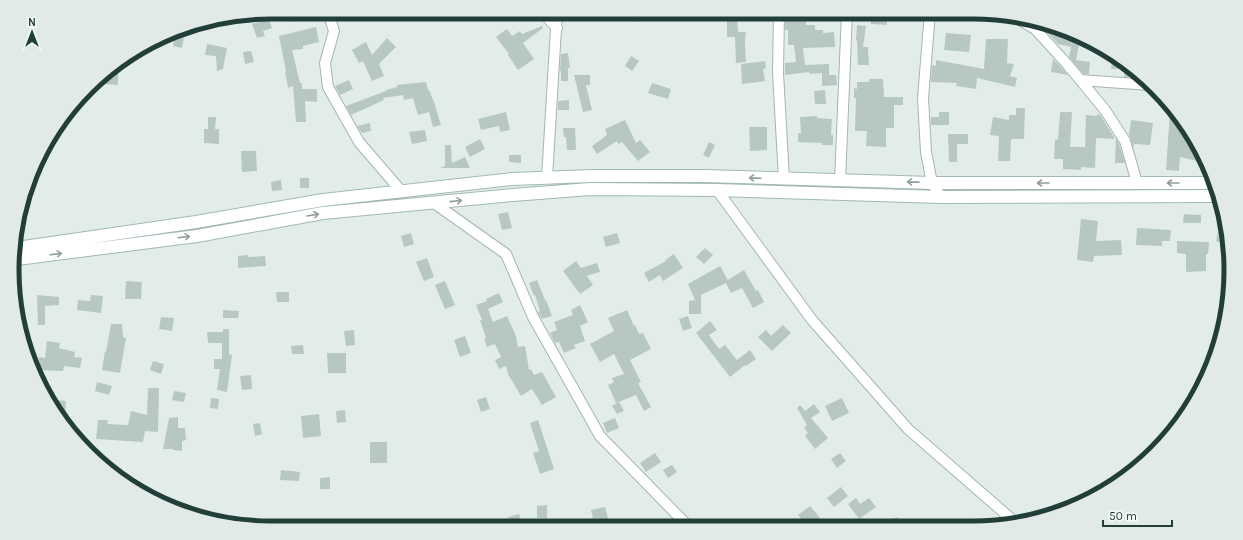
<svg xmlns="http://www.w3.org/2000/svg" width="1243" height="540" font-family="Karla,sans-serif">
  <style>
    .building { fill: #b7c8c2 }
    .lines { fill: none; stroke-linecap: round; stroke-linejoin: round }
    .minor-casing { stroke: #a5b5b0; stroke-width: 12 }
    .secondary-casing { stroke: #a0b9b1; stroke-width: 14 }
    .minor { stroke: #fff; stroke-width: 10 }
    .secondary { stroke: #fff; stroke-width: 12 }
    .oneway { stroke: #909e9c }
    .rim { fill: none; stroke: #223e38; stroke-width: 5 }
  </style>
  <rect width="100%" height="100%" fill="#e2ede9"/>
  <!-- building -->
  <path class="building" d="M284 12H313V13L288 22Z
    M629 12H658L633 22Z
    M797 12 806 13V25H815V30H823V33L834 32 835 47 803 48 805 65 829 64V75H836L837 85 822 86V73L809 74V72L785 75V63L796 62 794 45H788V30H785V17H797Z
    M871 12H887V25L871 24Z
    M727 18H737L738 32H746L745 42 746 62 736 63 735 37H727Z
    M269 19 272 28 263 31 265 36 257 38 252 24Z
    M201 23 200 32 185 31 182 48 173 46 175 32 187 26Z
    M1043 24 1056 26 1080 40 1076 60 1090 62 1089 74H1083L1069 57 1071 47 1058 44 1042 27Z
    M857 25 866 26 863 47H868L869 65H858L857 40H856Z
    M542 26 543 28 523 43 534 59 518 70 508 55 509 54 496 37 507 29 512 36 520 31 522 34Z
    M316 27 319 42 303 46V49L292 50 300 83H302V89H317V102L305 101 306 122H296L293 86 288 88 285 71H286L279 36Z
    M946 33 971 35 969 52 944 50Z
    M387 38 396 47 379 64 384 76 372 81 363 61 359 63 352 50 366 42 372 55Z
    M986 39H1008L1007 63 1014 64 1010 76 1017 78 1015 87 977 78 976 89 956 86 957 83 931 82 932 65 936 66V60L984 69Z
    M207 44 227 48 223 69 217 71 216 56 205 55Z
    M251 51 254 62 245 64 243 52Z
    M568 53 570 68H568V81H561V71H560L561 54Z
    M631 56 639 61 632 71 625 66Z
    M1112 58 1134 71V77H1124L1125 69H1111Z
    M1053 59 1062 68 1068 75 1051 72Z
    M765 61 766 68 763 69 765 81 742 84 741 64Z
    M112 69H118V85L103 84V74Z
    M574 75H590V85H586L592 110 583 112Z
    M869 79H883L884 97H903V105H894V128H886V147L866 146 867 131H855L856 98H854V88L857 89V82H869Z
    M349 80 353 89 340 95 335 86Z
    M426 82 428 90H429L434 102 441 125 433 127 429 112 418 115 413 98 404 100 403 95 383 98 384 100 351 115 346 106 386 91V90L397 87V85Z
    M652 83 671 89 668 99 648 93Z
    M825 90 826 104H815L814 91Z
    M569 100V110H558V101Z
    M1016 108H1025L1024 139H1011L1010 161H998L999 136 990 135 993 117 1009 120V115H1016Z
    M1170 111 1204 156 1206 163 1180 157 1179 171 1166 170Z
    M506 112 510 130 500 132 499 126 481 130 478 119Z
    M939 112H949V125H931V117H939Z
    M1060 112H1072L1070 147H1085L1086 115 1097 116V114L1100 115 1114 137V139L1096 138 1095 168 1081 167V170L1063 169V159H1054L1055 139 1058 140Z
    M817 116V118L832 119 831 135H833V145H822V143L798 142V133H801L800 117Z
    M208 117H216L215 129H219V144L204 143V129H208Z
    M625 120 636 143 640 140 650 152 638 161 622 142 618 144 617 141 597 154 592 146 607 135 605 129Z
    M1131 120 1153 123 1150 145 1134 144V148L1129 135Z
    M370 123 371 131 362 133 357 126Z
    M749 127H767V150L750 151Z
    M563 128H575L576 150H567L566 137H564Z
    M425 130 427 141 412 144 409 132Z
    M948 134H968V144H957V162H949Z
    M1116 138 1119 144 1125 163H1115Z
    M480 139 485 149 470 157 465 147Z
    M709 142 715 145 709 158 703 155Z
    M445 145H451L452 163 465 157 470 168H440L445 166Z
    M241 151H256L257 171 242 172Z
    M509 155H521V163L509 162Z
    M300 178H309V188H300Z
    M281 180 282 190 272 191 271 182Z
    M508 212 512 228 502 230 498 214Z
    M1184 214 1201 215V223H1183Z
    M1081 219 1098 221 1096 241 1121 240 1122 255 1094 256 1093 262 1077 260Z
    M1137 228 1171 230 1170 241H1162V246L1136 245Z
    M1218 231 1225 232 1224 243 1216 241Z
    M411 233 414 244 404 247 401 236Z
    M617 233 620 243 606 247 603 237Z
    M1177 241 1209 242 1208 254H1206V271L1186 272V254L1177 253Z
    M705 248 713 255 704 264 696 257Z
    M674 254 683 268 663 281 660 275 649 282 644 273 666 261 665 260Z
    M248 255V257L265 256 266 266 238 268V256Z
    M427 258 434 277 424 281 416 262Z
    M576 261 581 268 597 263 600 272 587 276 593 285 580 294 563 271Z
    M720 266 728 280 744 270 756 291 758 290 764 302 753 308 742 288 731 293 726 283 701 295V314H689V301L695 300 688 284Z
    M537 280 545 300H546L552 316 542 319 538 312 540 311 535 295 534 296 529 283Z
    M126 281 142 282 141 299H125Z
    M445 281 455 305 445 309 435 285Z
    M276 292H289V302H277Z
    M499 293 503 302 488 309 493 322 507 316 516 336 518 347 525 346 529 370 531 369 534 375 542 372 556 397 542 405 532 389 521 396 508 374 506 366 499 369 495 360 501 357 495 344 487 347 484 339 486 338 480 320H482L476 305 487 301 486 299Z
    M37 295 59 297V305L45 306V325H38Z
    M91 295 103 296 101 313 77 310 78 300 90 301Z
    M580 305 588 322 580 326 585 341 574 345 576 348 564 353 559 342 555 343 550 333 557 330 554 322 573 315 571 310Z
    M223 310 239 311 238 318H223Z
    M627 310 634 326 635 325 639 334 643 333 651 349 630 360 641 382 638 383 651 407 644 411 636 395 616 403 608 385 614 382 612 378 624 374 614 354 600 362 590 344 614 331 608 318Z
    M688 316 692 328 683 331 679 319Z
    M161 317 174 318 172 331 159 329Z
    M710 321 717 330 709 335 719 349 725 345 737 360 750 350 756 359 746 366 745 365 730 377 696 333Z
    M111 324H122L123 337 126 338 120 373 102 370 105 351 106 352Z
    M783 325 791 333 772 351 758 337 766 330 771 336Z
    M223 329H229V354L232 355 227 392 217 390 220 369H214V359H222V343H208L207 332H223Z
    M354 330 355 345 346 346 344 331Z
    M465 336 471 353 460 357 454 340Z
    M47 341 60 343 59 348 75 352 74 357 82 358 80 368 64 366 63 371 38 370 39 357 45 358Z
    M303 345 304 354H292L291 346Z
    M327 353H346V373H328Z
    M153 361 164 364 161 374 150 370Z
    M251 375 252 389 242 390 240 376Z
    M97 382 112 386 109 395 95 391Z
    M148 388H159L158 432 145 431 143 442 96 439 98 420H108L107 424 128 425 131 411 147 415Z
    M174 391 186 393 184 402 172 400Z
    M486 397 490 409 481 412 477 400Z
    M211 398 219 399 218 409 210 408Z
    M842 398 849 413 832 421 825 406Z
    M57 400 66 401 65 416 60 415 56 411Z
    M619 402 624 411 617 414 612 406Z
    M814 404 820 412 811 418 828 438 815 449 805 436 808 433 804 428 807 425 797 408 800 405 805 411Z
    M345 410 346 422 337 423 336 411Z
    M319 414 321 436 303 438 301 416Z
    M178 417V428H185L186 440 182 441V451L173 450V449H163L169 418Z
    M615 418 619 428 607 433 603 423Z
    M538 420 554 469 540 474 533 453 539 451 530 423Z
    M260 423 262 434 255 436 253 424Z
    M370 442H387V463H370Z
    M655 453 661 462 646 472 640 463Z
    M840 453 846 461 837 468 831 459Z
    M672 465 677 472 668 478 663 470Z
    M281 470 300 472 299 481 280 480Z
    M330 477V489H320V478Z
    M841 487 848 496 834 507 827 498Z
    M856 498 860 504 869 498 876 507 859 519 848 504Z
    M547 505V518H537V506Z
    M810 506 820 518 810 526H807L798 515Z
    M605 507 609 522 618 519 620 527H598V525H600L598 518 593 519 591 510Z
    M519 514 522 526 510 527 508 517Z
    M897 517 903 526H881Z"/>
  <g class="lines">
    <defs>
      <path id="minor" d="M328 12 334 31 325 63 328 87 359 142 402 192
        M542 12 557 28
        M779 12 778 73 784 179
        M930 12 923 98 926 152 932 183 941 197
        M1020 20 1035 29 1067 64 1105 110 1125 141 1137 183
        M1080 80 1150 85
        M547 178 557 12
        M840 181 847 12
        M717 190 812 320 908 429 1016 523
        M434 203 506 254 533 317 600 436 689 527"/>
      <path id="secondary" d="M17 248 196 222 323 200 512 179 592 176H704L932 183H1212
        M17 259 197 236 323 213 513 195 590 189 717 190 941 197 1215 196"/>
    </defs>
    <!-- minor casing -->
    <use href="#minor" class="minor-casing"/>
    <!-- secondary casing -->
    <use href="#secondary" class="secondary-casing"/>
    <!-- minor -->
    <use href="#minor" class="minor"/>
    <!-- secondary -->
    <use href="#secondary" class="secondary"/>
  </g>
  <!-- one-way arrows -->
  <defs><path id="oneway-shaft" d="M-6 0H5M1.5-3L5.5 0L1.5 3" fill="none" stroke-width="1.6" stroke-linecap="round" stroke-linejoin="round"/></defs>
  <g class="oneway">
    <use href="#oneway-shaft" transform="translate(755 178) rotate(-178)"/>
    <use href="#oneway-shaft" transform="translate(913 182) rotate(-179)"/>
    <use href="#oneway-shaft" transform="translate(1043 183) rotate(-180)"/>
    <use href="#oneway-shaft" transform="translate(1173 183) rotate(180)"/>
    <use href="#oneway-shaft" transform="translate(456 201) rotate(-6)"/>
    <use href="#oneway-shaft" transform="translate(313 215) rotate(-10)"/>
    <use href="#oneway-shaft" transform="translate(184 237) rotate(-7)"/>
    <use href="#oneway-shaft" transform="translate(56 254) rotate(-7)"/>
  </g>
  <!-- crop -->
  <path d="M0 0H1243V540H0ZM270 19H973A251 251 0 0 1 1224 270V270A251 251 0 0 1 973 521H270A251 251 0 0 1 19 270V270A251 251 0 0 1 270 19Z" fill="#e2eae7" fill-rule="evenodd"/>
  <path class="rim" d="M270 19H973A251 251 0 0 1 1224 270V270A251 251 0 0 1 973 521H270A251 251 0 0 1 19 270V270A251 251 0 0 1 270 19Z"/>
  <!-- north arrow -->
  <g transform="translate(32 32)" stroke="#f3f9f6" stroke-width="3" paint-order="stroke">
  <path d="M0-3L7 15L0 10L-7 15Z" fill="#223e38"/>
  <text y="-6" font-size="11" font-weight="bold" text-anchor="middle" fill="#223e38">N</text>
  </g>
  <!-- scale -->
  <path d="M1103 520v6h69v-6" fill="none" stroke="#223e38" stroke-width="2"/>
  <text x="1109" y="520" font-size="12" fill="#223e38" stroke="#f3f9f6" stroke-width="3" paint-order="stroke">50 m</text>
</svg>
